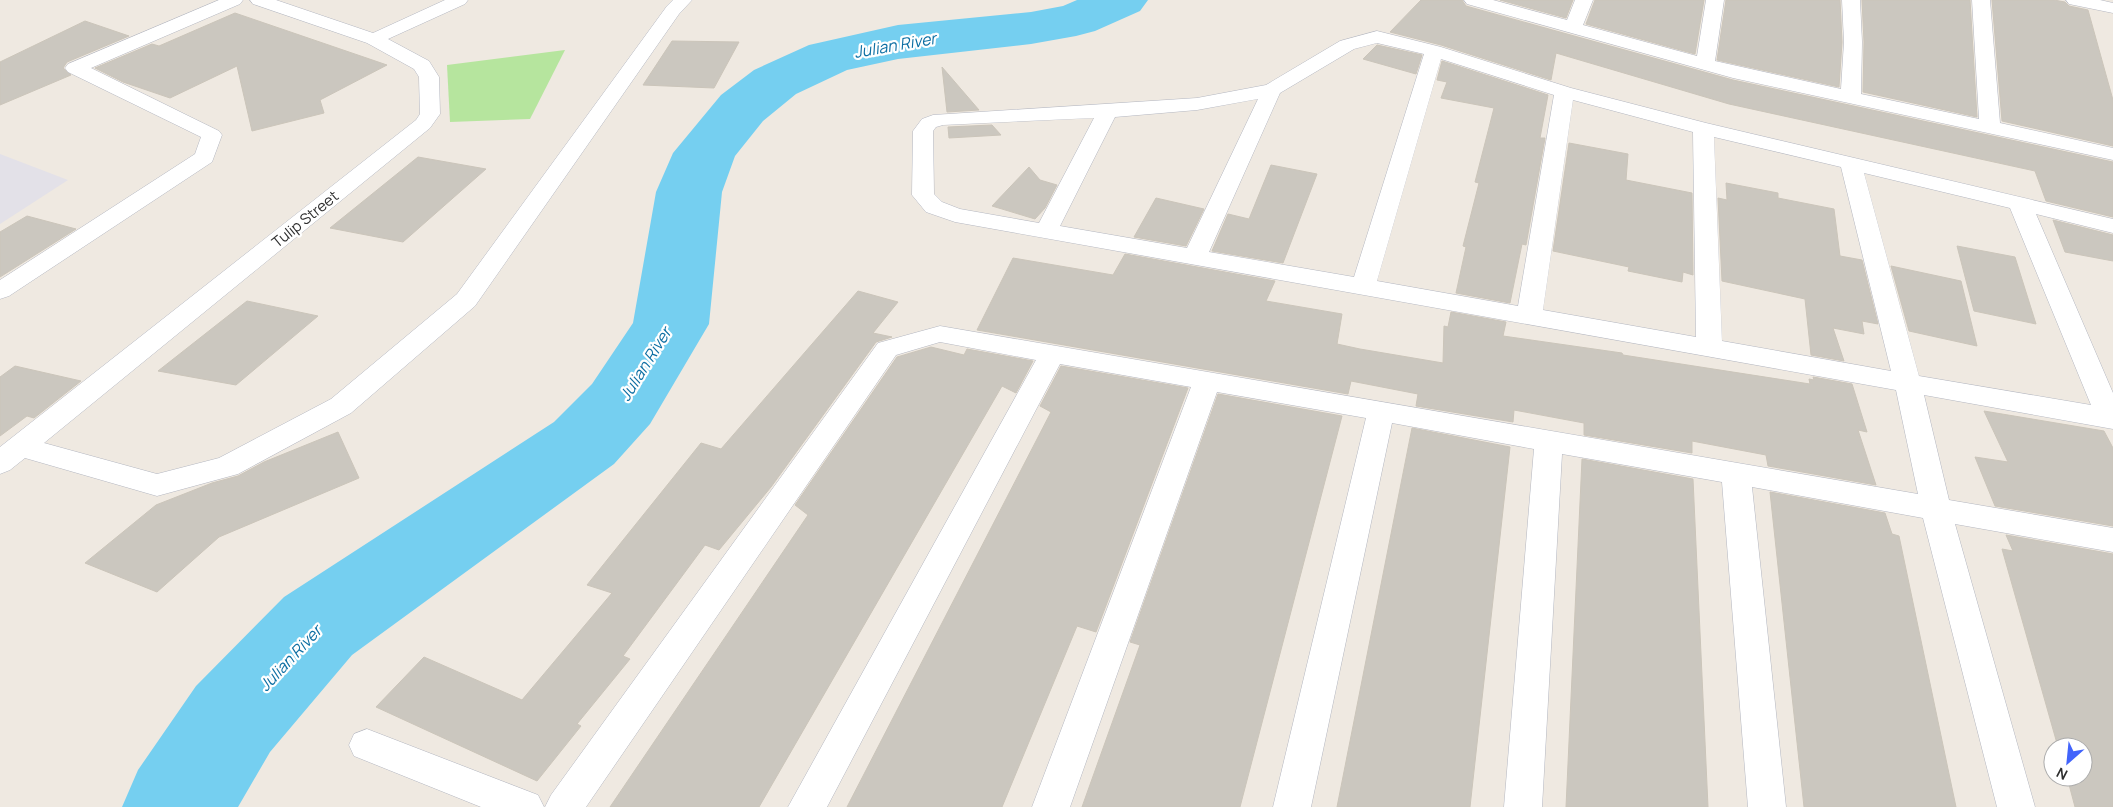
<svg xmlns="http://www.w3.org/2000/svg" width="2113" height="807" font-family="Manrope,sans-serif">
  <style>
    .industrial { fill: #e3e1e8 }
    .green { fill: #b6e59e }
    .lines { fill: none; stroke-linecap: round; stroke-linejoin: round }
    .river { fill: #75cff0; fill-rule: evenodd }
    .building { fill: #cbc7bf; stroke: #cbc5ba }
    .street-casing { stroke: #b4b7c1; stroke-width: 1 }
    .street { fill: #fff; fill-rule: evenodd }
    .labels { text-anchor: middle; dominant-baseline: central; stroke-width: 4.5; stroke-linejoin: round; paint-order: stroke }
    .street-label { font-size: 15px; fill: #2e2e2e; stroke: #fff }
    .water-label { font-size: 16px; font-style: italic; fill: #0d6fa3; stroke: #fff }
  </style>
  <rect width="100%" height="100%" fill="#efe9e1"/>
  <!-- industrial -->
  <path class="industrial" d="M0 154 68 180 0 224Z"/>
  <!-- green -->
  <path class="green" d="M565 50 530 119 450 122 447 65Z"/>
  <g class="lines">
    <!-- river -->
    <path class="river" d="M1077 0H1148L1140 11 1095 31 1076 36 1031 44 898 59 847 70 796 94 763 121 735 156 722 192 709 324 650 424 614 464 352 655 270 752 238 807H122L138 770 196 686 284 597 554 422 592 384 633 323 656 192 673 153 721 95 754 70 809 45 898 25 1031 12 1063 6Z"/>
  </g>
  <!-- building -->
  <path class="building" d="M1421 0H1462L1466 6 1733 80 2113 162V217L2046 201 2035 171 1729 104 1556 53 1551 80 1441 45 1390 32Z
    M1500 0H1573L1566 18Z
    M1595 0H1704L1695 54 1586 24Z
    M1726 0H1840L1842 42 1839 87 1717 60Z
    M1862 0H1970L1977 117 1863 92 1864 42Z
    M1992 0H2054L2065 2 2069 6 2088 10 2113 100V146L2002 121Z
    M235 13 387 65 320 100 324 113 252 131 237 66 170 98 123 82 95 68 152 44 159 46Z
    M85 21 129 36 67 62 63 68 71 75 0 105V62Z
    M672 41 739 42 714 88 643 85Z
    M1377 45 1422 55 1416 74 1363 59Z
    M1442 61 1548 95 1540 138H1545L1526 245 1522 244 1510 303 1456 293 1466 247 1463 246 1479 183 1475 182 1494 108 1441 98 1447 82 1437 80Z
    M942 67 979 110 947 112Z
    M992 125 1001 135 949 138 948 127Z
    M1569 143 1628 154 1626 180 1692 193 1693 275 1683 272 1682 282 1628 271 1629 267 1553 251Z
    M418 157 486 169 403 242 330 228Z
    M1271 165 1317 174 1283 263 1212 251 1228 214 1249 219Z
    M1029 167 1040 180 1057 185 1045 208 1035 219 992 206Z
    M1726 183 1778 193V198L1834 209 1840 256 1862 260 1878 324 1862 321 1864 334 1833 328 1844 361 1811 355 1805 299 1722 281 1718 198 1727 200Z
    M1156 198 1204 209 1186 246 1134 237Z
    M27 216 76 229 0 277V232Z
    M2053 220 2113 235V261L2065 252Z
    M1957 246 2015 257 2036 324 1974 311Z
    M1125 254 1275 281 1266 301 1342 314 1337 344 1360 349 1443 363 1444 326 1448 327 1451 312 1506 322 1503 336 1622 353 1623 355 1810 384 1809 379 1814 380 1813 377 1852 384 1867 432 1858 430 1876 485 1768 466 1766 455 1692 441V453L1584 435V423L1514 410 1513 422 1416 406 1418 394 1351 381 1348 394 977 330 1013 258 1113 275Z
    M1891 266 1961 281 1977 346 1909 331Z
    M858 291 898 302 873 333 892 337 876 342 771 487 719 550 705 545 623 656 630 659 577 724 581 726 537 781 376 707 424 657 522 700 612 593 587 585 701 443 721 449Z
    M247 301 318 316 236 385 158 371Z
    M931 347 964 355 967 349 1033 361 1016 393 1002 386 759 807H610L808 515 795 505 897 357Z
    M15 366 81 381 34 418 27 416 0 436V377Z
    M1061 366 1188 388 1096 632 1077 626 1002 807H847L1051 412 1040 406Z
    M1218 394 1342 416 1240 807H1082L1140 645 1130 642Z
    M1984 411 2104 431 2113 448V526L1995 506 1975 457 2008 462Z
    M1412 428 1510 447 1470 807H1337Z
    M338 432 359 478 219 537 157 592 85 563 156 505 212 483 238 476 264 462Z
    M1582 459 1693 479 1708 807H1566Z
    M1770 492 1885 513 1892 534 1899 536 1956 807H1804Z
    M2006 535 2113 554V807H2075L2067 777H2083V747H2058L2002 549 2013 551Z"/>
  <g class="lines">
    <defs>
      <path id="street" d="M219 0H243L240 4 91 68 219 131 222 135 212 162 9 296 0 299V280L195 154 201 137 68 72 65 68 68 64Z
        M250 0H276L373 33 445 0H468L465 4 388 39 429 61 439 77 440 114 430 128 44 443 157 474 219 458 331 399 457 294 667 6 673 0H692L679 14 475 306 351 413 238 474 157 496 25 458 10 470 0 474V447L416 120 420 114 419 77 414 69 367 43 253 4Z
        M1464 0H1493L1567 20 1575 0H1593L1583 25 1697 56 1706 0H1724L1715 61 1841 89 1844 42 1842 0H1860L1862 42 1861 94 1979 119 1972 0H1990L2000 123 2113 148V160L1733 78 1467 4Z
        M2066 0H2100L2113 3V13L2069 4Z
        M1377 31 1441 47 1571 88 1706 123 2113 219V233L2036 214 2113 393V429L1924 395 1949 500 2113 528V552L1955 524 2035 807H1997L1923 518 1752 487 1786 807H1748L1722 482 1562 454 1542 807H1504L1534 449 1392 423 1311 807H1273L1366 418 1217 392 1070 807H1032L1191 387 1060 364 827 807H788L1036 360 940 342 896 355 586 807H545L551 795 878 343 940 326 1918 494 1896 390 955 222 926 212 912 195 913 131 922 119 933 115 1197 98 1266 85 1340 41ZM1377 43 1424 54 1354 277 1209 252 1280 93 1354 49ZM1441 59 1554 95 1518 306 1377 281ZM1258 99 1187 248 1060 226 1115 117 1197 110ZM1573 100 1693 132 1696 337 1543 310ZM1094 118 1039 223 960 209 942 202 934 194 933 131 936 127 943 125ZM1714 137 1841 167 1891 371 1722 341ZM1864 173 2010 208 2091 405 1919 376Z
        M367 729 538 795 544 807H481L354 756 349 745 354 734Z"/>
    </defs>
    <!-- street casing -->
    <use href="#street" class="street-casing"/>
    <!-- street -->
    <use href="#street" class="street"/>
  </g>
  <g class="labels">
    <!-- street labels -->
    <g class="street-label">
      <text transform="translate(305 219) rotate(-39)">Tulip Street</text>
    </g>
    <!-- water labels -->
    <g class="water-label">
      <text transform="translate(895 45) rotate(-10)">Julian River</text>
      <text transform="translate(645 364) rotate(-58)">Julian River</text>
      <text transform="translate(290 658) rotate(-47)">Julian River</text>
    </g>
  </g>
  <!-- north arrow -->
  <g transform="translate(2068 762) rotate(207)"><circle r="24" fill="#ffffff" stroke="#ababab"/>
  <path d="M0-4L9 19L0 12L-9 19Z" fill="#4264fb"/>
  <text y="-8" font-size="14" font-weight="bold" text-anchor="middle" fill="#2e2e2e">N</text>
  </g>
</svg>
